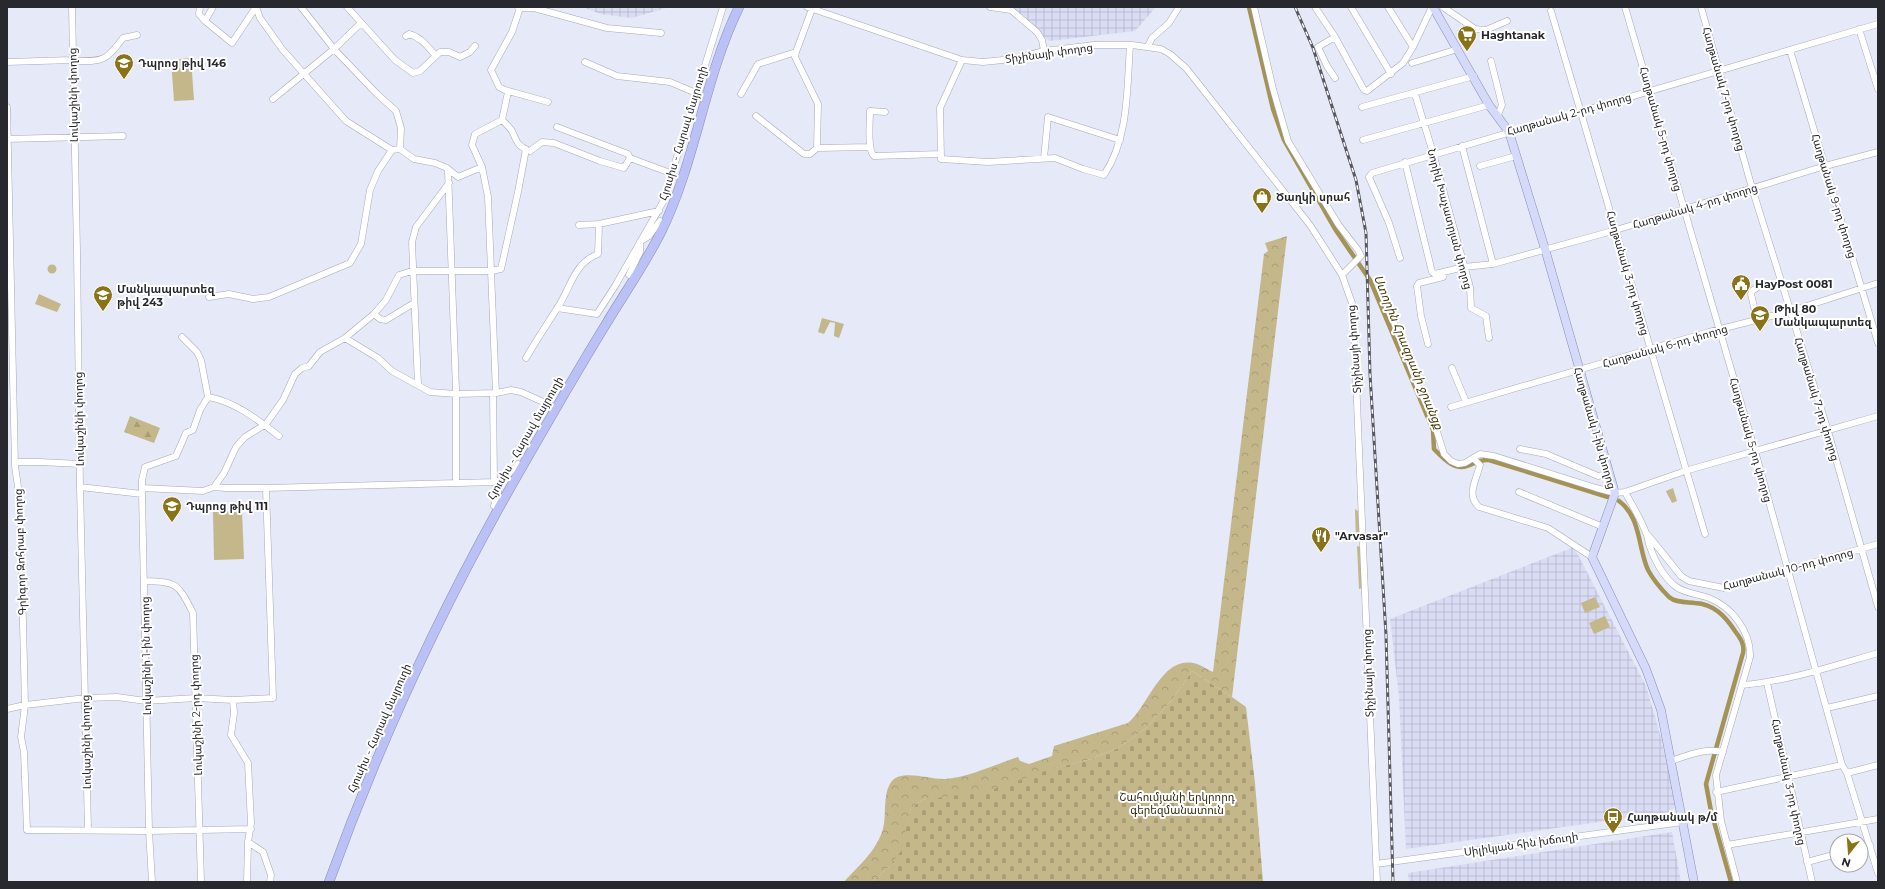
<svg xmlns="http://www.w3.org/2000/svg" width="1885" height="889" font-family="Montserrat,'Noto Sans Armenian',sans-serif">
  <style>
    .industrial { fill: url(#industrial-grid) }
    .grass { fill: #c4b789 }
    .forest { fill: url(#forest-firs) }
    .cemetery { fill: url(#cemetery-stones) }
    .park { fill: url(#park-crowns) }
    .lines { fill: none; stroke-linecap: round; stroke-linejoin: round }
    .canal { stroke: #a49354; stroke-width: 4.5 }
    .minor-casing { stroke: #a6a8b7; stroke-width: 7 }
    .major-casing { stroke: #888cb0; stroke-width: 9 }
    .highway-casing { stroke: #888cb0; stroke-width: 10 }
    .minor { stroke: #fff; stroke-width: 6 }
    .major { stroke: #d6dafa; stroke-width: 8 }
    .highway { stroke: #bbc1f6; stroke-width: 9 }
    .rail-casing { stroke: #575860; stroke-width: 3 }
    .rail { stroke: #fff; stroke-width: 1.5; stroke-dasharray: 4.5; stroke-linecap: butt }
    .labels { text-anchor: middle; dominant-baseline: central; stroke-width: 4; stroke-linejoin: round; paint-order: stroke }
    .poi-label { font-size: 11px; font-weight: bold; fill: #28292e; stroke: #fff; text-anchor: start }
    .street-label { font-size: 11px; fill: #28292e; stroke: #fff }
    .park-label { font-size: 11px; fill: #362e11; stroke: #fff }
    .water-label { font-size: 12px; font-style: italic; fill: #463903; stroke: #fff }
  </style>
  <defs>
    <pattern id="industrial-grid" width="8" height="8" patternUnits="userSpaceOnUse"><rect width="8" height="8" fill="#d9dcf3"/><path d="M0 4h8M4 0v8" fill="none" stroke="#babdd1"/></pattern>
    <pattern id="forest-firs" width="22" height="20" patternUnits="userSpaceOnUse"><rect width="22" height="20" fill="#c4b789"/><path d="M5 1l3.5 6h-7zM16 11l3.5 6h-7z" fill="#a89d77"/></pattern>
    <pattern id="cemetery-stones" width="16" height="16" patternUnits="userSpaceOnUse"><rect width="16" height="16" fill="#c4b789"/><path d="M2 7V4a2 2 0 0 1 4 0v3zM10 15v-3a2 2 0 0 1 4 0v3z" fill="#a89d77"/></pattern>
    <pattern id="park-crowns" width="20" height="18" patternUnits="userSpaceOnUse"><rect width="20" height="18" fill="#c4b789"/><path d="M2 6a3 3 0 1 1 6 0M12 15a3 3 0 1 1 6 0" fill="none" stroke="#a89d77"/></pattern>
  </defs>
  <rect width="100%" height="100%" fill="#e6e9f8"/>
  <!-- industrial -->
  <path class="industrial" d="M582 7H670L631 18 601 14Z
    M1011 7H1156L1135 31 1049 41Z
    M1574 547 1646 686 1662 741 1676 806 1670 812 1406 849 1399 697 1390 619Z
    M1672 832 1681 882H1409L1408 873Z"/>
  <!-- grass -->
  <path class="grass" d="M191 58 194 100 174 101 171 60Z
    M47.5 269a4.5 4.5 0 1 1 9 0a4.5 4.5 0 1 1-9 0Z
    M39 294 61 304 57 312 35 304Z
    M822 318 844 324 839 338 834 336 835 323 830 322 824 334 818 332Z
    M1355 509 1358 511 1360 539 1356 540Z
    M242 511 244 559 214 560 213 512Z
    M1357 546 1360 547 1362 588 1359 589Z
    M1595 597 1600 607 1585 613 1581 603Z
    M1605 616 1610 627 1594 634 1589 623Z"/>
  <!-- forest -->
  <path class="forest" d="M130 416 160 428 154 443 124 432Z
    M1673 488 1677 501 1672 503 1666 491Z"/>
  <!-- cemetery -->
  <path class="cemetery" d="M1192 671 1232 697 1246 707 1255 783 1263 882H872L889 867 905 830 911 808 922 800 1091 759 1118 748 1145 729 1172 700Z"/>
  <!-- park -->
  <path class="park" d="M1287 236 1232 697 1192 671 1172 700 1145 729 1118 748 1091 759 1051 769 988 791 922 800 911 808 901 851 889 867 872 882H844C859 865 876 852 883 829 887 815 882 793 892 781 902 769 931 780 945 779 966 778 997 764 1018 757L1020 761 1029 764 1052 756 1054 746 1128 723C1148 707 1161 657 1193 663 1200 664 1206 669 1213 672L1264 254 1268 251 1265 243Z"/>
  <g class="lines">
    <!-- canal -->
    <path class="canal" d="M1249 7 1273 109 1284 140 1335 229 1370 280 1433 430 1434 449C1442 457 1454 471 1467 466 1475 463 1480 459 1489 460L1608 497
      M1619 501C1641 517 1638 548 1648 570 1653 579 1662 590 1669 597 1676 603 1686 602 1695 603 1714 604 1725 616 1735 631 1740 638 1745 644 1743 653L1706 784 1711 811 1731 882"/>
    <defs>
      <path id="minor" d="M72 7 77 251 80 487 88 830
        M200 7 199 14 205 21 232 43 256 7
        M256 7 260 18 280 46
        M301 7 334 49 377 94 396 111 401 128 400 149
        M347 7 395 60 413 73 420 71 440 52H449L460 57 470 52 475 46
        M518 7 520 8 512 32 491 70 499 87 505 90 548 102
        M807 7 962 60 983 62 1013 59 1044 51 1094 45H1132L1161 49 1170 54 1186 68 1310 225 1342 275 1353 306 1377 882
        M990 7 1011 10 1037 32 1042 40 1044 51
        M1254 7 1273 89 1288 141 1338 224 1358 250 1361 256 1342 275
        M1315 7 1335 37 1364 90 1367 91 1403 63 1413 47 1432 7
        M1351 7 1391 74
        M1388 7 1413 47
        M1443 7 1475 29 1486 30 1507 21
        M1625 7 1755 451 1842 765 1847 773 1878 873
        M1701 7 1752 188 1828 431 1878 607
        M520 8H534L607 28 661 33
        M1551 11 1705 534
        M205 21 213 7
        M1859 29 1878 89
        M406 36 409 34C421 37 428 47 436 56
        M1148 46 1152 38 1169 23 1179 7
        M282 49 346 121 392 150 400 149 414 159 435 163 447 168 458 177 482 167
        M1790 50 1878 343
        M962 60 940 108 941 159 988 162 1055 158 1083 169 1104 175C1129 138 1127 87 1130 45
        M72 61C102 61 105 63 123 38L137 35
        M1491 61 1502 105 1498 115
        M7 62 72 60
        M585 62 617 76 670 82 696 93
        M1412 63 1458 49
        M1335 78 1327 66 1318 47 1335 37
        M508 92 502 120C506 124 511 128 513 133 517 143 519 147 530 151L542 142 554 143 600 161 624 168 630 158
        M741 94 758 64 796 52 812 9
        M1415 94 1433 153 1470 287 1471 308 1486 316 1489 338
        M273 99 334 49 361 23
        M7 107 15 466 20 501 25 705 21 737 24 752 27 830 149 831 251 829
        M1362 107 1474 76
        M885 112 870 111C870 121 867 150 874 156L941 154
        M756 116 804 154H810L817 148 818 104 795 57 796 52
        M557 127 628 154 630 158 673 174
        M7 139 123 136
        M1363 140 1489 105
        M1462 146 1493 264
        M817 148 870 147
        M1044 158 1048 117 1120 140
        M1405 162 1432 272 1435 274 1464 267 1493 264 1616 230 1825 166 1878 152
        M1480 166 1516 156
        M448 171 456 390V482
        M579 225 599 224 659 211
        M641 241 649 236 660 221
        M1400 258 1389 223 1369 177 1372 173 1878 24
        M629 275 640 252V242
        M1384 296 1420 391 1431 413 1444 454 1451 461 1458 464 1465 463 1473 458
        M209 297 229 294 253 299 269 297 350 263 361 244 370 190 378 171 392 150
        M557 308 597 314 615 286 663 202 723 7
        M374 314 380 319 386 320 414 303
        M1757 320 1751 294 1752 291 1758 287
        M345 338 378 358 392 371 430 392 456 394 496 393 488 197 482 167 472 145 475 134 502 120
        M1428 344 1421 316 1417 286 1419 283 1443 277
        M526 358C536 341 547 324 558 307 571 287 574 263 598 254L599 224
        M1452 368 1466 402
        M418 385 412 242 416 227 449 183
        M493 393 494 482
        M496 393 511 390 521 392 552 406
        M208 397C234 401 258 420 279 436
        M1451 407 1709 332 1791 311 1878 283
        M1520 449 1546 454 1598 476 1608 474
        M15 462H40L80 464
        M80 487 142 494 149 831 152 882
        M214 487 225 488H266L496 482 505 478 518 464
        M142 488 203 491 214 487 224 473 236 447 245 437 266 424 283 400 295 374 302 368 309 366 320 352 345 338 374 314 386 300 399 275 412 271H491L501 269 518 192 526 149
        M142 492V480L145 467 176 456 186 433 193 430 200 410 208 397 201 360 197 352 182 337
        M1519 492 1603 527
        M1625 492C1632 505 1641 519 1646 533 1648 536 1648 541 1649 544 1654 559 1663 576 1675 586 1683 593 1698 594 1709 598 1732 607 1751 632 1750 657L1716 775 1721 821 1737 882
        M494 506 499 488 496 482
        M1648 535 1681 576 1689 581 1724 588 1878 544
        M1592 557 1548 528 1479 507C1466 495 1476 481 1480 465L1473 458 1480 454 1494 456 1596 488 1615 493 1625 492 1685 471 1878 416
        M145 581C178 582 178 584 193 613L201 882
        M1767 683 1812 882
        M1742 685C1789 681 1833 666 1878 653
        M233 700 234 713 231 735 248 763 251 823 248 842 247 882
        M1827 708 1878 696
        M7 709 25 705 86 698 117 697 146 701 196 698 233 700 273 698 266 488
        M1671 761C1689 755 1704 748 1723 752
        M1847 773 1878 765
        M1716 792 1842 765
        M248 842 263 852 271 875 270 882
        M1727 845 1878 819
        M1861 848 1870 845
        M1807 862 1837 854
        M1376 864 1683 822"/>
      <path id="major" d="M1433 7 1489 105 1509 132 1545 249 1615 493 1592 557 1646 669 1661 710 1694 882"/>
      <path id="highway" d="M329 882C377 749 436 620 505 497 538 439 571 381 606 324 624 294 645 264 661 232 696 161 704 79 739 7"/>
    </defs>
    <!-- minor casing -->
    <use href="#minor" class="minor-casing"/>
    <!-- major casing -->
    <use href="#major" class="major-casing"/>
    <!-- highway casing -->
    <use href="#highway" class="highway-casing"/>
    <!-- minor -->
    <use href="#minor" class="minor"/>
    <!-- major -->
    <use href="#major" class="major"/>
    <!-- highway -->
    <use href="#highway" class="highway"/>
    <defs>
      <path id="rail" d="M1295 7 1313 48 1356 180 1366 233 1370 374 1386 635 1393 882"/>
    </defs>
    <!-- rail casing -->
    <use href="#rail" class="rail-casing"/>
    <!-- rail -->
    <use href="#rail" class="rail"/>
  </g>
  <!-- icons -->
  <defs>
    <symbol id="supermarket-pin" viewBox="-11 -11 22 30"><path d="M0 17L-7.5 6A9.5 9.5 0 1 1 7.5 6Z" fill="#897316" stroke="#fff"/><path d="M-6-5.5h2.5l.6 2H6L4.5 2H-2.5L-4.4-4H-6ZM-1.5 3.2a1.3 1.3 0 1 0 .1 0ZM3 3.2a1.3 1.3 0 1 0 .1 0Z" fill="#fff"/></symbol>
    <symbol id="school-pin" viewBox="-11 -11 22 30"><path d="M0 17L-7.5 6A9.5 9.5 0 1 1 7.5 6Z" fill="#897316" stroke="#fff"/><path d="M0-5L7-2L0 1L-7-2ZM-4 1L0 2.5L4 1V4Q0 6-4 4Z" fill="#fff"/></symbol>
    <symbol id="shop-pin" viewBox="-11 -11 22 30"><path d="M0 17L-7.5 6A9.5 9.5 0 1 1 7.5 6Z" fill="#897316" stroke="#fff"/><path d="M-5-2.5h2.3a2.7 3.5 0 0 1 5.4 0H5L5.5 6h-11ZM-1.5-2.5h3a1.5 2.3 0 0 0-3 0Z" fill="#fff"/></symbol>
    <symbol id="civic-pin" viewBox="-11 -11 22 30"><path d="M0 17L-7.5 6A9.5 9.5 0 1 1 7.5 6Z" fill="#897316" stroke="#fff"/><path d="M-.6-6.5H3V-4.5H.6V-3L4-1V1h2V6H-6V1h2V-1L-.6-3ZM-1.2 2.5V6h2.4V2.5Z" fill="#fff"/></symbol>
    <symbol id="restaurant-pin" viewBox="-11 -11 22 30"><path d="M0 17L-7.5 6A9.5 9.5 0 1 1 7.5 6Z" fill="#897316" stroke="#fff"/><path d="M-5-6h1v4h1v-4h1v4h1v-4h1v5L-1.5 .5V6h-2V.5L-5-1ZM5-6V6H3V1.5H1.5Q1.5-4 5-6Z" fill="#fff"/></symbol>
    <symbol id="bus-pin" viewBox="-11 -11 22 30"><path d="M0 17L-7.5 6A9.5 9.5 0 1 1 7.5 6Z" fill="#897316" stroke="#fff"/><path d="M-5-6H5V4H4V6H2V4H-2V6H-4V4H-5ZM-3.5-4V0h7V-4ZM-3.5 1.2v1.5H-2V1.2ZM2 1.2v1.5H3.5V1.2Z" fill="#fff"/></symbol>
  </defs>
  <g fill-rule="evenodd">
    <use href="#supermarket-pin" x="1456" y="24" width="22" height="30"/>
    <use href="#school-pin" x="113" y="52" width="22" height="30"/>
    <use href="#shop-pin" x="1251" y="186" width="22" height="30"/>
    <use href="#civic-pin" x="1730" y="273" width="22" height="30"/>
    <use href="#school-pin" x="92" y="284" width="22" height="30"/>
    <use href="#school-pin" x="1749" y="304" width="22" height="30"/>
    <use href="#school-pin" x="161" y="495" width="22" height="30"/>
    <use href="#restaurant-pin" x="1310" y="525" width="22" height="30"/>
    <use href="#bus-pin" x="1602" y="806" width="22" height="30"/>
  </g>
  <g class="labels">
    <!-- poi labels -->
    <g class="poi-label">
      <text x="1481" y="35">Haghtanak</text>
      <text x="138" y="63">Դպրոց թիվ 146</text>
      <text x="1276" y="197">Ծաղկի սրահ</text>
      <text x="1755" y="284">HayPost 0081</text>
      <text x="117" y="289">Մանկապարտեզ<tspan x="117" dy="13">թիվ 243</tspan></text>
      <text x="1774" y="309">Թիվ 80<tspan x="1774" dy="13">Մանկապարտեզ</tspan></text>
      <text x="186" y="506">Դպրոց թիվ 111</text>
      <text x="1335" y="536">"Arvasar"</text>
      <text x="1627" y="817">Հաղթանակ թ/մ</text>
    </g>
    <!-- street labels -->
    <g class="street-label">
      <text transform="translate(1049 53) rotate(-8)">Տիչինայի փողոց</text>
      <text transform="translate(1724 89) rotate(74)">Հաղթանակ 7-րդ փողոց</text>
      <text transform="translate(73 95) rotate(-91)">Լուկաշինի փողոց</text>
      <text transform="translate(1569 114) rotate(-16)">Հաղթանակ 2-րդ փողոց</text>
      <text transform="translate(1661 129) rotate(74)">Հաղթանակ 5-րդ փողոց</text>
      <text transform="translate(683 133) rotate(-73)">Հյուսիս - Հարավ մայրուղի</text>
      <text transform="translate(1834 196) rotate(73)">Հաղթանակ 9-րդ փողոց</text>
      <text transform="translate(1695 206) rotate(-17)">Հաղթանակ 4-րդ փողոց</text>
      <text transform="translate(1450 219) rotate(75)">Նորիկ Խաչատրյան փողոց</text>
      <text transform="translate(1628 273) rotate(74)">Հաղթանակ 3-րդ փողոց</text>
      <text transform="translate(1665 346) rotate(-16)">Հաղթանակ 6-րդ փողոց</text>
      <text transform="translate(1354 349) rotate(-94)">Տիչինայի փողոց</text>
      <text transform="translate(1817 399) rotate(73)">Հաղթանակ 7-րդ փողոց</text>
      <text transform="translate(79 419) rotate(-91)">Լուկաշինի փողոց</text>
      <text transform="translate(1595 428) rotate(74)">Հաղթանակ 1-ին փողոց</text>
      <text transform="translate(525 438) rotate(-60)">Հյուսիս - Հարավ մայրուղի</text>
      <text transform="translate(1751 440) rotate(74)">Հաղթանակ 5-րդ փողոց</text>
      <text transform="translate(20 552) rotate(-92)">Գրիգոր Զոհրաբ փողոց</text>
      <text transform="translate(1788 569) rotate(-15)">Հաղթանակ 10-րդ փողոց</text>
      <text transform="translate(146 656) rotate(-91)">Լուկաշինի 1-ին փողոց</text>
      <text transform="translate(1368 673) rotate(-92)">Տիչինայի փողոց</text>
      <text transform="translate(196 715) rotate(-92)">Լուկաշինի 2-րդ փողոց</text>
      <text transform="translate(379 728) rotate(-66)">Հյուսիս - Հարավ մայրուղի</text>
      <text transform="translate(86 742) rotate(-91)">Լուկաշինի փողոց</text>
      <text transform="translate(1789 782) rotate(78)">Հաղթանակ 3-րդ փողոց</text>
      <text transform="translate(1521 844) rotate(-8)">Սիլիկյան հին խճուղի</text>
    </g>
    <!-- park labels -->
    <g class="park-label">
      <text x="1177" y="797">Շահումյանի երկրորդ<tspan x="1177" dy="13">գերեզմանատուն</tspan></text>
    </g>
    <!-- water labels -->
    <g class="water-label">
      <text transform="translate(1409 352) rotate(68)">Ստորին Հրազդանի ջրանցք</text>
    </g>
  </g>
  <!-- border -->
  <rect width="1885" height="889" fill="none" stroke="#28292e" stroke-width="16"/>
  <!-- north arrow -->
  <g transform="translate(1849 853) rotate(197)"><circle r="19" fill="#ffffff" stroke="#a9a9ab"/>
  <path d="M0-3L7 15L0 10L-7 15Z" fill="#897316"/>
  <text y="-6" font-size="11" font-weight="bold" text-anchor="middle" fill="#28292e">N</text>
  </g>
</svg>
